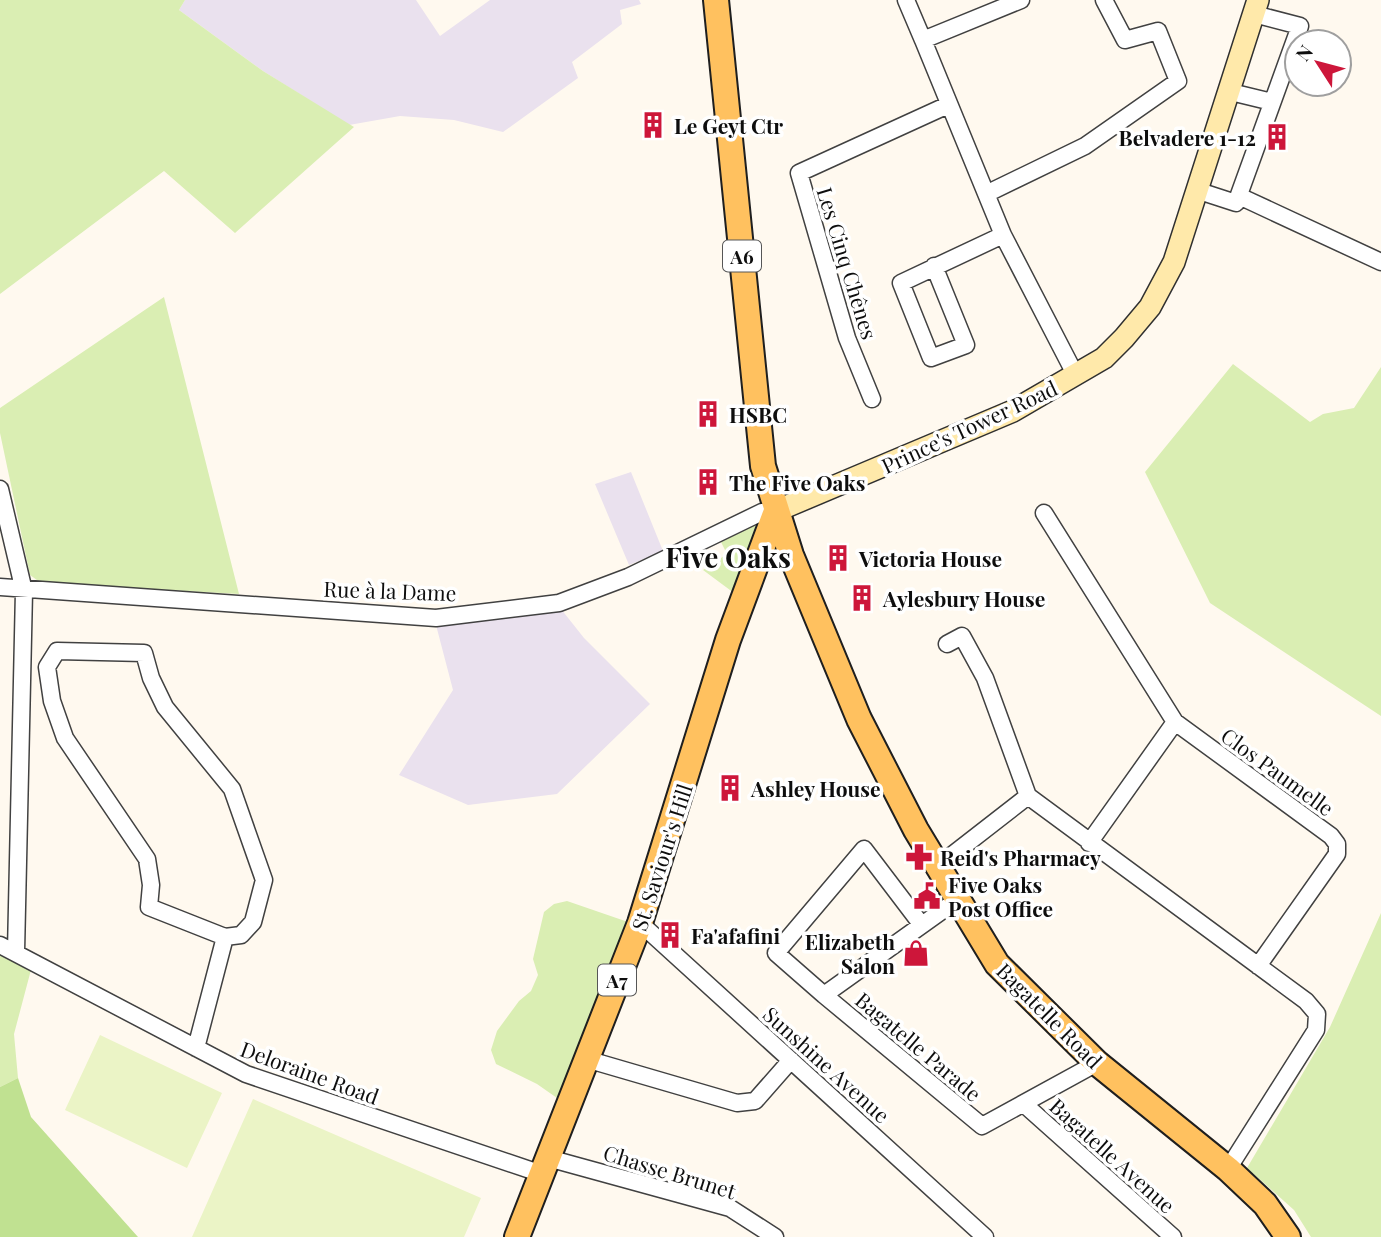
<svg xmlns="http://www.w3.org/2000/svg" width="1381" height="1237" font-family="'Playfair Display',serif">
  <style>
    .industrial { fill: #eae1ee }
    .green { fill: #daeeb3 }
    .forest { fill: #c0e191 }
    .pitch { fill: #ebf4c6 }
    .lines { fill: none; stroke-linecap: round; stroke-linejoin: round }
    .minor-casing { stroke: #414141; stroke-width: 19 }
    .secondary-casing { stroke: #303030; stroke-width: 24 }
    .primary-casing { stroke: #1f1f1f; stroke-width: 28 }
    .minor { stroke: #fff; stroke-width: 16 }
    .secondary { stroke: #ffe9aa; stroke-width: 21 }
    .primary { stroke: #ffc15f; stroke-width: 24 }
    .labels { text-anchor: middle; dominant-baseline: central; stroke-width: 7; stroke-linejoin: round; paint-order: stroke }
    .shield { fill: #fff; stroke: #565656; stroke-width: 2 }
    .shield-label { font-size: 19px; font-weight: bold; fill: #0e0e0e }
    .poi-label { font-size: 21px; font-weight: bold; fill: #0e0e0e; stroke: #fff; text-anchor: start }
    .street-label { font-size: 21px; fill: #0e0e0e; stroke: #fff }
    .district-label { font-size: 28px; font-weight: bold; fill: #0e0e0e; stroke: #fff }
  </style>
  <rect width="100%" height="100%" fill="#fff9ef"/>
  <!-- industrial -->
  <path class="industrial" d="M185 0H416L440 36 490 0H639L641 4 620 10 622 24 572 62 578 78 503 132 454 120 400 116 349 125 263 71 179 10Z
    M631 472 663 551 629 565 595 484Z
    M561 609 584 638 650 704 557 794 468 805 399 775 453 690 436 625Z"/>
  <!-- green -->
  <path class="green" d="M0 0H185L179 10 263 71 354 127 235 233 164 171 0 294Z
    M164 297 239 594 41 583 30 575 0 433V408Z
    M1233 364 1310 422 1323 414 1354 408 1381 367V716L1210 603 1145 472Z
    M746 523 756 525 734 593 703 570 727 554 718 536Z
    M567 901 628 922 564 1094 557 1098 537 1084 496 1064 491 1050 497 1031 519 1001 531 991 538 975 533 959 544 912 554 904Z
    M1381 913V1237H1311L1294 1210 1247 1168 1330 1027Z
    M0 951 32 966 14 1034 18 1078 0 1087Z"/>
  <!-- forest -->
  <path class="forest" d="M18 1078 31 1117 138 1237H0V1087Z"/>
  <!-- pitch -->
  <path class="pitch" d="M100 1035 222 1093 187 1168 65 1110Z
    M253 1099 481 1198 464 1237H192Z"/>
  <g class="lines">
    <defs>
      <path id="minor" d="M906 0 923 40
        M1021 0 923 40 1003 235 1076 376
        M1239 94 1272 102
        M1196 190 1236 203 1300 26 1254 14
        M988 193 1085 146 1178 81 1158 31 1125 40 1104 0
        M1239 196 1381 262
        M934 266 966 345 931 358 901 283 1003 235
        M872 399 847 338 799 173 948 105
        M0 489 24 591 16 952
        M1044 513 1175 722
        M0 587 436 618 559 603 628 577 762 512 776 511
        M947 644 962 636 985 678 1028 796
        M57 651 144 653 151 678 165 707 232 789 264 880 253 922 241 935 225 937 149 907 151 885 147 859 65 738 52 701 47 667Z
        M1089 843 1175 722 1331 836 1337 844V854L1258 966
        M938 866 1028 796 1306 1001 1317 1014 1316 1030 1228 1169
        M640 923 985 1237
        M921 924 864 849 776 953 824 995 957 900
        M0 945 246 1074 542 1174
        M824 995 982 1126 1097 1063
        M196 1048 225 937
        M586 1059 737 1103 755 1101 791 1060
        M1025 1105 1173 1237
        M548 1158 730 1208 775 1237"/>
      <path id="secondary" d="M776 511 1013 411 1104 358 1124 338 1150 307 1174 262 1258 0"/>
      <path id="primary" d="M716 0 763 466 791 555 859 719 916 830 997 964 1097 1063 1228 1169 1265 1204 1288 1237
        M517 1237 640 923 728 640 776 511"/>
    </defs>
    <!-- minor casing -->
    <use href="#minor" class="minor-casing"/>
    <!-- secondary casing -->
    <use href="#secondary" class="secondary-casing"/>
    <!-- primary casing -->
    <use href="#primary" class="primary-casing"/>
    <!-- minor -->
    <use href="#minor" class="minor"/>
    <!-- secondary -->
    <use href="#secondary" class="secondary"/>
    <!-- primary -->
    <use href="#primary" class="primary"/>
  </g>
  <!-- icons -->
  <defs>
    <symbol id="building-bare" viewBox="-9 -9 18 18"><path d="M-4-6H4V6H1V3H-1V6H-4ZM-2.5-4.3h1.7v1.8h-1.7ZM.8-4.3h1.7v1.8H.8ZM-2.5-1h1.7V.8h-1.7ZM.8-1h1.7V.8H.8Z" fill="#cd163a" stroke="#fff" stroke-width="2.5" paint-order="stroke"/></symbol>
    <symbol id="pharmacy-bare" viewBox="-9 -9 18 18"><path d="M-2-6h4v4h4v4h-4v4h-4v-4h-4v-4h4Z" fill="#cd163a" stroke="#fff" stroke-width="2.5" paint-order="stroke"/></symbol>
    <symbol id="civic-bare" viewBox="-9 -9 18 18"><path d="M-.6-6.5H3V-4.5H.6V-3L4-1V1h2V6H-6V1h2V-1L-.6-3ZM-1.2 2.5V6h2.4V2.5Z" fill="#cd163a" stroke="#fff" stroke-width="2.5" paint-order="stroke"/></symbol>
    <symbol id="shop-bare" viewBox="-9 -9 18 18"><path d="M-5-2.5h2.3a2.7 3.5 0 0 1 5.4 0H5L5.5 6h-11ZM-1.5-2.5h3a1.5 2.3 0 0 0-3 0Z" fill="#cd163a" stroke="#fff" stroke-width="2.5" paint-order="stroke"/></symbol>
  </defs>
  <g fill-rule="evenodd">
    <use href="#building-bare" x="634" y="106" width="38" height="38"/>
    <use href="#building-bare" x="1258" y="118" width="38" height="38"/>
    <use href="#building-bare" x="689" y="395" width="38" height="38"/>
    <use href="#building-bare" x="689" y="463" width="38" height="38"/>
    <use href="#building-bare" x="819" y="539" width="38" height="38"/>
    <use href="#building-bare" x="843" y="579" width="38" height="38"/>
    <use href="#building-bare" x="711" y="769" width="38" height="38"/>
    <use href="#pharmacy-bare" x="900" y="838" width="38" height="38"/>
    <use href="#civic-bare" x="908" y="877" width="38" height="38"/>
    <use href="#building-bare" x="651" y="916" width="38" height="38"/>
    <use href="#shop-bare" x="897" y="934" width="38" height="38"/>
  </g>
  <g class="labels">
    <!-- shield labels -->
    <g class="shield">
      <rect x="723" y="240.5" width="38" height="31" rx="5"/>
      <rect x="598" y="964.5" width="38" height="31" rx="5"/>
    </g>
    <g class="shield-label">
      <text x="742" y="256">A6</text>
      <text x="617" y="980">A7</text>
    </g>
    <!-- poi labels -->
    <g class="poi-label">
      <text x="674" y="125">Le Geyt Ctr</text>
      <text x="1256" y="137" text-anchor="end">Belvadere 1-12</text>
      <text x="729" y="414">HSBC</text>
      <text x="729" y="482">The Five Oaks</text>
      <text x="859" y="558">Victoria House</text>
      <text x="883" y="598">Aylesbury House</text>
      <text x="751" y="788">Ashley House</text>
      <text x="940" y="857">Reid's Pharmacy</text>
      <text x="948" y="884">Five Oaks<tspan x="948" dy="24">Post Office</tspan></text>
      <text x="691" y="935">Fa'afafini</text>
      <text x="895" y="941" text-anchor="end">Elizabeth<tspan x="895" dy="24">Salon</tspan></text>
    </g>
    <!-- street labels -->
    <g class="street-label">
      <text transform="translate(848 263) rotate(73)">Les Cinq Chênes</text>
      <text transform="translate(969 426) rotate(-25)">Prince's Tower Road</text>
      <text transform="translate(390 590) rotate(2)">Rue à la Dame</text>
      <text transform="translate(1278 771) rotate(36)">Clos Paumelle</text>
      <text transform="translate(661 857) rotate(-72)">St. Saviour's Hill</text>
      <text transform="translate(1050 1015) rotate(45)">Bagatelle Road</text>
      <text transform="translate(919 1046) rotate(40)">Bagatelle Parade</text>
      <text transform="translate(827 1064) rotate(42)">Sunshine Avenue</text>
      <text transform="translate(310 1072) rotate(20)">Deloraine Road</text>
      <text transform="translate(1113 1155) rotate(42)">Bagatelle Avenue</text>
      <text transform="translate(670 1171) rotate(17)">Chasse Brunet</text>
    </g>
    <!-- district labels -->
    <g class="district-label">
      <text x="728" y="556">Five Oaks</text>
    </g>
  </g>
  <!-- north arrow -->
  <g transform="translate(1318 63) rotate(306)"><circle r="33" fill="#ffffff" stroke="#9f9f9f" stroke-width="2"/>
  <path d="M0-5L12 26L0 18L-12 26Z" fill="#cd163a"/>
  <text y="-10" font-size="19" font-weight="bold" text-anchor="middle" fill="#0e0e0e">N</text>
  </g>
</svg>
